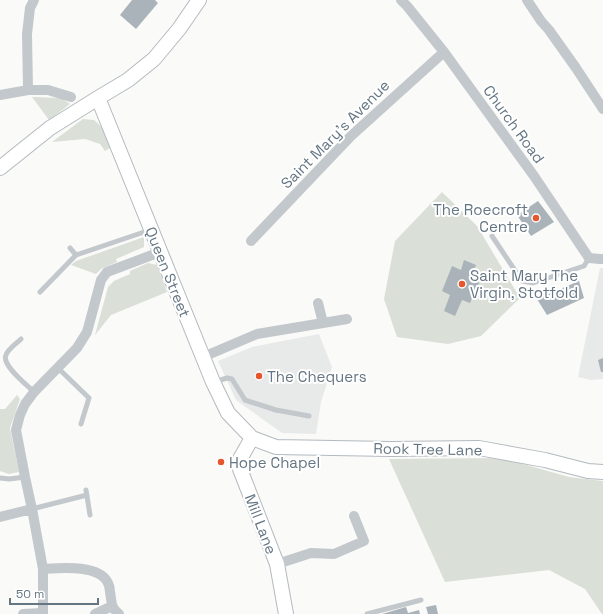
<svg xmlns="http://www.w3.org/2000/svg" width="603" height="614" font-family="'Space Grotesk',sans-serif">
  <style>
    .built { fill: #e8e9e9 }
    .green { fill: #dadfd7 }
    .building { fill: #aab3b9 }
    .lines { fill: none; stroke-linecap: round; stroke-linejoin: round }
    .secondary-casing { stroke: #b3babf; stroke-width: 16 }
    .lane { stroke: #c3c8cc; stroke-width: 5 }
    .street { stroke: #c3c8cc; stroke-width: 10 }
    .secondary { stroke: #fff; stroke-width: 14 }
    .poi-dot { fill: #e4572e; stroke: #fff; stroke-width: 1.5 }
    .labels { text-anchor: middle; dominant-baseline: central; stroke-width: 4; stroke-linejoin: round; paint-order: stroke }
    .street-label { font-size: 15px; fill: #657683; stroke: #fff }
    .poi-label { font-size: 15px; fill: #657683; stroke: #fff; text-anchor: start }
  </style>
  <rect width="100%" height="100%" fill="#fafaf8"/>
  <!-- built -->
  <path class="built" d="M600 268H603V379L591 380 578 377Z
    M319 334 332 367 321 402 316 434 282 433 236 400 218 361 252 347Z"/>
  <!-- green -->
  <path class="green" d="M32 97 61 98 70 104 49 120Z
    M83 119 94 120 103 128 110 148 105 151 100 144 85 139 52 142Z
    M442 192 477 226 520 298 481 336 448 344 397 337 384 299 395 241Z
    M144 237V247L116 259 117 262 101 269 96 274 71 265 76 261Z
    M148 263 157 265 167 292 111 315 95 335 108 287 114 281 130 274V271Z
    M17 395 20 399 10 428 19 472 9 474 0 471V409H5Z
    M502 458 569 477 603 481V614H602L585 589 549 570 445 582 389 459Z"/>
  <!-- building -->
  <path class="building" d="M132 0H155L158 3 136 29 120 15Z
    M538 201 554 222 531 236 517 215Z
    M464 260 476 265 473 272 482 276 470 303 462 300 455 316 444 311 450 295 442 291 452 266 461 270Z
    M579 281 584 298 547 315 537 299Z
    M603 358V372H601L598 360Z
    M436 605 438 614H428L426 607Z
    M406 607 408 613 419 610 420 614H382Z"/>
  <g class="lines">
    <defs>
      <path id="secondary" d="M98 98 213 382 228 413 252 438 276 447 391 449 479 448 545 460 588 471 603 472
        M0 168 50 128 98 98 128 80 154 59 179 29 199 0
        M252 438 240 459V469L277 564 286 614"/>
    </defs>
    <!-- secondary casing -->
    <use href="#secondary" class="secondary-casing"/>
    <!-- lane -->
    <path class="lane" d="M492 236 522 281 533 283 584 266 589 258
      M70 248 76 255
      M40 292 76 255 150 230
      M21 339C16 344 8 349 6 355 1 365 27 385 34 392
      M58 368 89 398 81 424
      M214 382 227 378 232 379 245 400 276 410 309 416
      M0 478 9 479 25 477
      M86 490 90 515
      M32 509 87 495
      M367 614 421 600"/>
    <!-- street -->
    <path class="street" d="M401 0 407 6 444 52 534 176 589 258 600 259H603
      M527 0 541 21 549 30 576 68 603 109
      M28 90 27 34 30 8 34 0
      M0 95 28 90H48L71 97
      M251 241 351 136 444 52
      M318 303 323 323
      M203 357 257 334 347 319
      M0 517 32 509
      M277 564 311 553 334 554 364 541 354 516
      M43 569C60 568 99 564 108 583 109 585 110 589 110 592 112 602 110 607 119 614
      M23 614 43 613
      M43 614V569L32 509 25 477 16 430 20 415 25 404 34 392 77 348 87 332 101 280 107 272 160 252
      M95 614 112 606"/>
    <!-- secondary -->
    <use href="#secondary" class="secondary"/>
  </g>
  <!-- markers -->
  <g class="poi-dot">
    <circle cx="536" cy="218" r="4"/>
    <circle cx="462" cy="284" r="4"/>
    <circle cx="259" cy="376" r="4"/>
    <circle cx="221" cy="462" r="4"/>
  </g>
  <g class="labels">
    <!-- street labels -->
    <g class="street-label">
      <text transform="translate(514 124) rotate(54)">Church Road</text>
      <text transform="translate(335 134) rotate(-45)">Saint Mary's Avenue</text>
      <text transform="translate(168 272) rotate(68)">Queen Street</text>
      <text transform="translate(428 449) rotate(1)">Rook Tree Lane</text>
      <text transform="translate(261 524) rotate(69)">Mill Lane</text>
    </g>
    <!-- poi labels -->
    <g class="poi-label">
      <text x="528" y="209" text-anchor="end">The Roecroft<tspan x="528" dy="17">Centre</tspan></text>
      <text x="470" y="275">Saint Mary The<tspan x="470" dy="17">Virgin, Stotfold</tspan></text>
      <text x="267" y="376">The Chequers</text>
      <text x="229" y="462">Hope Chapel</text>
    </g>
  </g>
  <!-- scale -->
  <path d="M10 598v6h88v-6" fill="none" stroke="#657683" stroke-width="2"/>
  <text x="16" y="598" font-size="12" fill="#657683" stroke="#ffffff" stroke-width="3" paint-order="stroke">50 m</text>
</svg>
